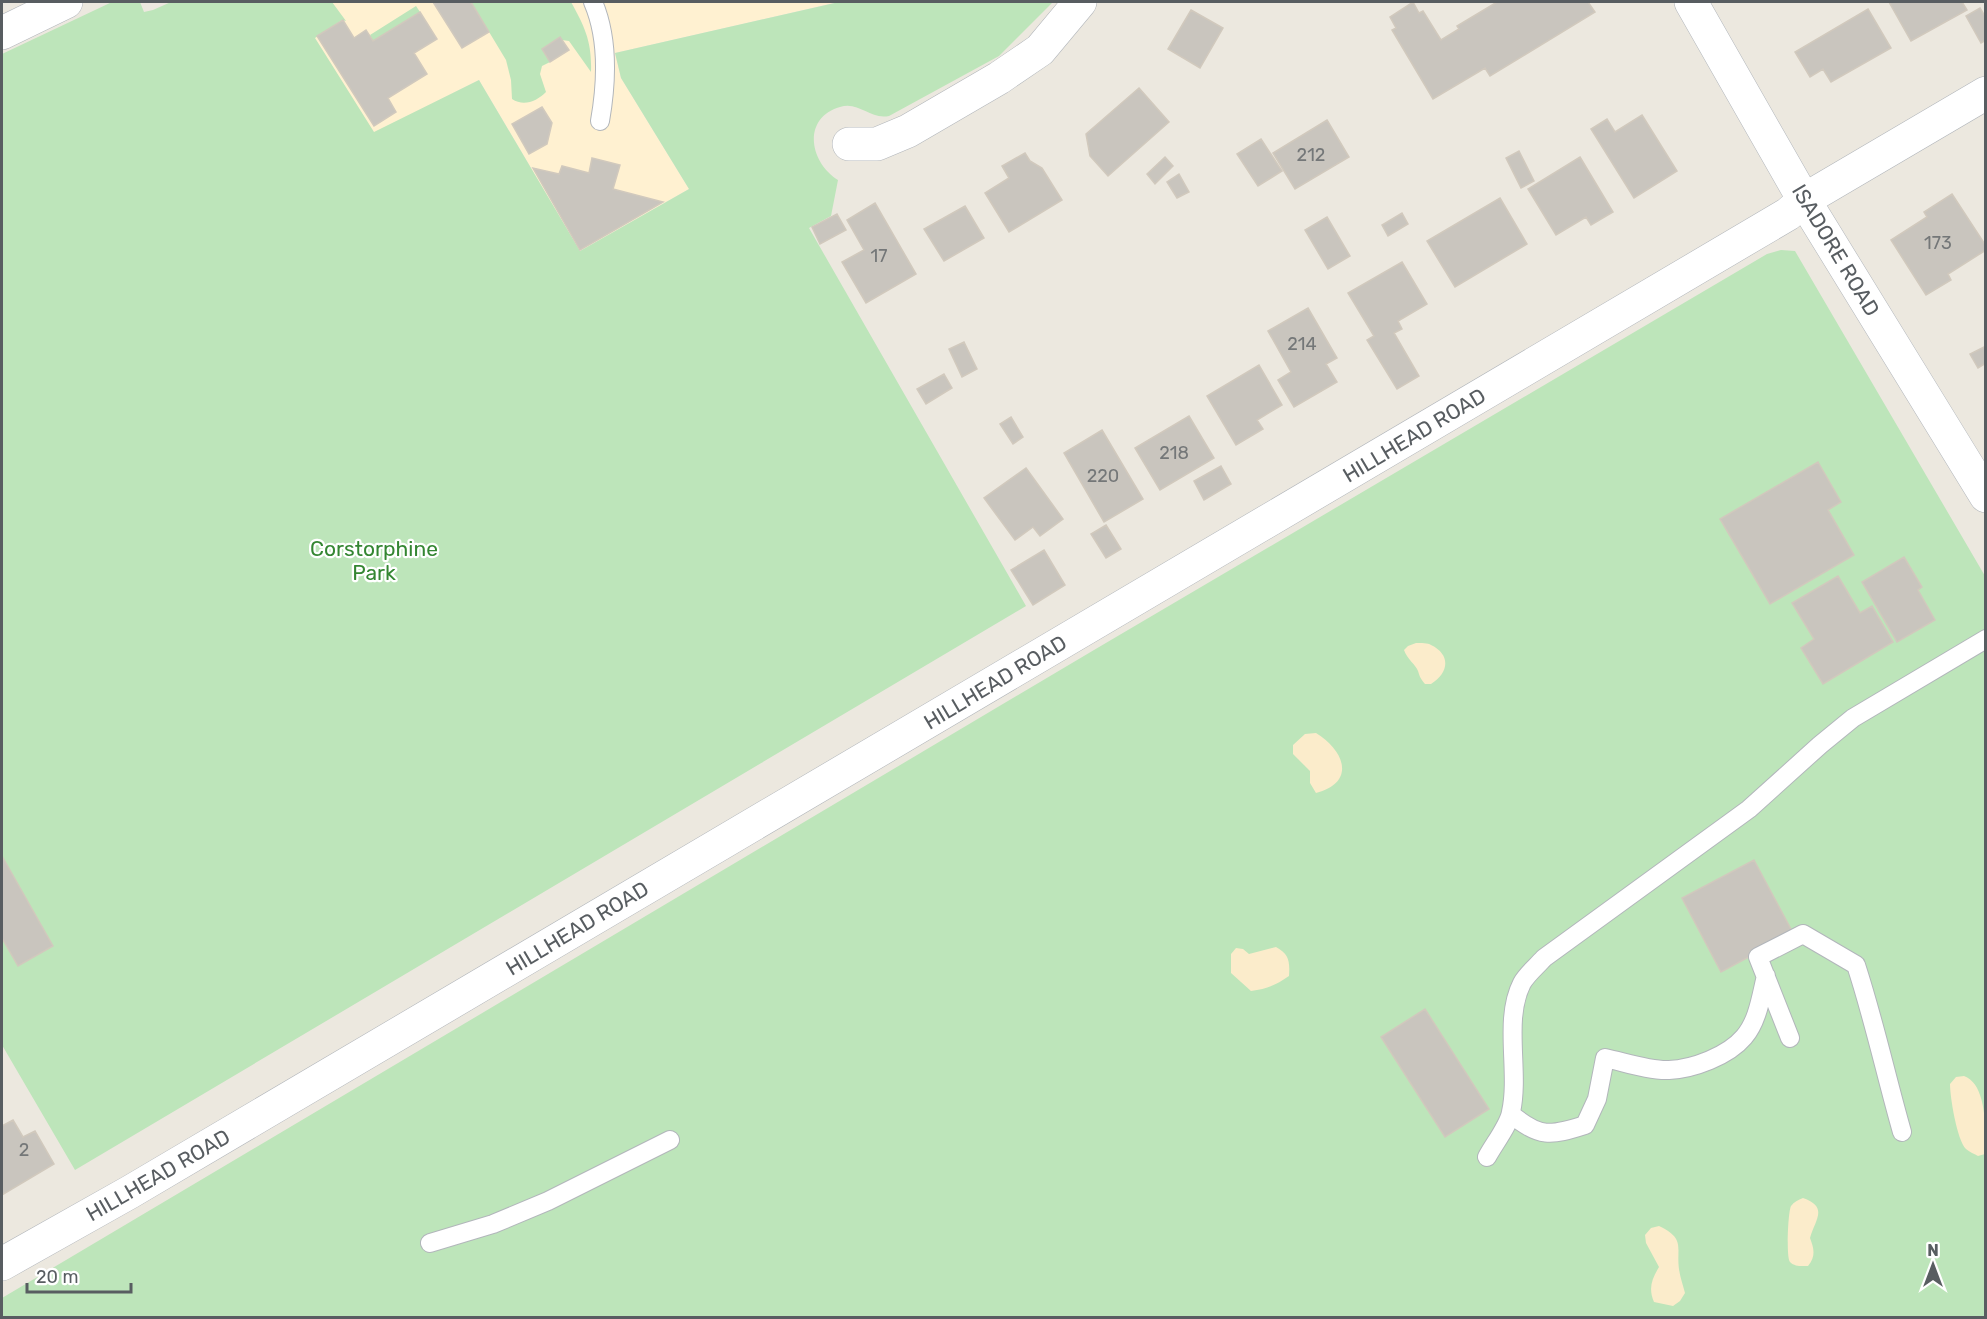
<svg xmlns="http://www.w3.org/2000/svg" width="1987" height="1319" font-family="Rubik,sans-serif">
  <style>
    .commercial { fill: #fff1d1 }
    .green { fill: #bde5ba }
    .sand { fill: #fbeccb }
    .building { fill: #c9c5be; stroke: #d1c9bd; stroke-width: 1.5 }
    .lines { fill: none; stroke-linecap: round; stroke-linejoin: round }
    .service-casing { stroke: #b2b6bb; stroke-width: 20 }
    .minor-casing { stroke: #b2b6bb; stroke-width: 34 }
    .tertiary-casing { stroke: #b2b6bb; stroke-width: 34 }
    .secondary-casing { stroke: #b3b7bd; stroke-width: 34 }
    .service { stroke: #fff; stroke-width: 18 }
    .minor { stroke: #fff; stroke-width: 33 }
    .tertiary { stroke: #fff; stroke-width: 33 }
    .secondary { stroke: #fff; stroke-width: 33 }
    .labels { text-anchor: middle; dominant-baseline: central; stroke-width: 4.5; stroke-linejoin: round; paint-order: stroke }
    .number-label { font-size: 18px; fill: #747778 }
    .street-label { font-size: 21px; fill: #585d61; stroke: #fff }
    .park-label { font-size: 21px; fill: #348632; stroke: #fff }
  </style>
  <rect width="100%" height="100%" fill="#ece8df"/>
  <!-- commercial -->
  <path class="commercial" d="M263 2H838L615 53 621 78 689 189 580 251 479 80 374 133 311 32Z"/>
  <!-- green -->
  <path class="green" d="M112 2H140L144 12 153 10 171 2H332L346 21 342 20 315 38 374 132 479 80 580 251 689 189 621 78 615 53 839 2H1053L999 56 889 116C870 120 859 101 840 107 802 118 809 162 838 180L831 216 809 228 1026 606 75 1170 2 1045V54Z
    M471 2H571C585 27 592 42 591 72L569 41 562 40 560 37 542 49 550 62 542 66 540 74 546 92C537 101 524 107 512 99L511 80 506 60Z
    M416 6 420 12 373 41 370 35Z
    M1781 250 1795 251 1985 576V1317L2 1318V1298L1094 650 1767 254Z"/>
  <!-- sand -->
  <path class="sand" d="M1416 643C1421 643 1428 643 1431 645 1452 655 1448 674 1431 684H1425C1420 678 1420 677 1418 671 1416 665 1407 659 1404 650L1408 646Z
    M1316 733C1344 750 1357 782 1316 793L1310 783V771L1293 754V745L1305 734Z
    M1276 947C1289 954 1290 961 1289 976 1276 985 1267 989 1251 991L1231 973V954L1236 948 1243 949 1249 954Z
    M1964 1076C1987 1084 1986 1130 1985 1154L1978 1156C1975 1154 1969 1152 1966 1149 1957 1140 1950 1097 1950 1084L1956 1077Z
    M1803 1198C1829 1207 1815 1220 1810 1238 1814 1249 1816 1256 1808 1266 1802 1266 1795 1267 1790 1262 1786 1258 1788 1212 1791 1206 1794 1202 1798 1200 1803 1198Z
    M1659 1226C1686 1239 1676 1247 1679 1269 1680 1277 1683 1285 1685 1293L1680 1301 1673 1306 1654 1302C1648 1288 1652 1279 1659 1267L1646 1243 1645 1235 1651 1228Z"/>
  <!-- building -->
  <path class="building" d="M433 2H471L489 32 462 48Z
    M1413 2 1419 13 1423 11 1441 40 1459 29 1457 26 1497 2H1588L1595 12 1490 76 1485 68 1433 99 1392 30 1396 28 1390 17Z
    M1889 2H1962L1967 10 1911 41Z
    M1980 8 1986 18V40L1981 43 1966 16Z
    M1868 9 1891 48 1831 82 1823 69 1810 77 1795 52Z
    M1191 10 1223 28 1200 68 1168 49Z
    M420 12 437 39 414 53 427 74 388 98 396 112 374 126 317 36 343 20 354 38 366 30 373 41Z
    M560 37 569 50 550 62 542 49Z
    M1139 88 1169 122 1108 176 1090 156 1086 134Z
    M542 107 552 123 547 144 529 154 512 124Z
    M1642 115 1677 171 1634 198 1591 129 1607 119 1615 132Z
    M1327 120 1349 157 1295 189 1273 153Z
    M1261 139 1282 171 1258 186 1237 154Z
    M1519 151 1534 181 1521 188 1506 158Z
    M1025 153 1030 161 1042 168 1062 200 1009 232 985 193 1009 178 1002 166Z
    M1165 157 1173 166 1155 184 1147 174Z
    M1580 157 1613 212 1591 225 1586 217 1556 235 1528 189Z
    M592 158 620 165 613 189 663 202 580 250 533 168 559 174 562 166 589 173Z
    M1179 174 1189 192 1177 198 1167 182Z
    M1952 194 1986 246V250L1948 274 1951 280 1926 295 1891 240 1927 217 1924 212Z
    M1500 198 1527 244 1455 287 1427 241Z
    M875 203 916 274 866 303 842 262 864 250 847 220Z
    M965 206 984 238 944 261 924 229Z
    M1402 213 1408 224 1388 236 1382 225Z
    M837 214 846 230 820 244 812 227Z
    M1327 217 1350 256 1328 269 1305 230Z
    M1402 262 1427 304 1398 321 1402 329 1394 333 1419 376 1397 389 1367 340 1374 336 1348 293Z
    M1308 308 1337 358 1326 364 1337 382 1294 407 1278 380 1291 372 1268 331Z
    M964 342 977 369 962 377 949 349Z
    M1986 346V363L1978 368 1970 354Z
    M1259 365 1282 405 1257 420 1263 429 1236 445 1207 396Z
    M944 374 952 388 926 404 917 389Z
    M1189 416 1214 458 1160 490 1135 448Z
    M1011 417 1023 437 1013 444 1000 424Z
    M1102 430 1143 499 1104 522 1064 453Z
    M1818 462 1841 502 1828 510 1854 555 1770 604 1720 519Z
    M1221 466 1231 484 1204 500 1194 481Z
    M1026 468 1063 519 1040 536 1033 527 1015 540 984 498Z
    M1106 525 1121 549 1106 558 1091 534Z
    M1044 550 1065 585 1033 605 1011 570Z
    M1904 557 1922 587 1918 590 1935 620 1897 642 1862 582Z
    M1838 576 1860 613 1872 606 1893 642 1823 684 1801 648 1814 639 1792 603Z
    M2 856 53 946 18 966 2 938Z
    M1754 860 1793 933 1721 972 1682 898Z
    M1425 1009 1489 1109 1445 1137 1381 1037Z
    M13 1120 23 1137 35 1131 54 1164 2 1195V1125V1126Z"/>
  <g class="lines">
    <defs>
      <path id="service" d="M593 2C609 39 607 81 600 121
        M1790 1038 1758 957 1803 934 1856 965C1874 1020 1886 1076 1902 1132
        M1511 1114C1539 1138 1551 1136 1585 1125L1597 1099 1605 1058C1624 1062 1650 1071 1669 1070 1693 1069 1728 1056 1744 1037 1758 1021 1761 996 1766 976
        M1487 1157C1494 1144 1509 1125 1511 1112 1520 1071 1503 1020 1522 983 1527 974 1537 966 1544 958L1749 809 1820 745 1853 718 1986 639
        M430 1243 493 1224 548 1201 670 1140"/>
      <path id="minor" d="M849 144H877L908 131 999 78 1040 50 1080 2
        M2 1264 130 1192 1788 214 1804 200 1986 93"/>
      <path id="tertiary" d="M1691 2 1804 200 1986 496"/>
      <path id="secondary" d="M2 33 66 2"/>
    </defs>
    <!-- service casing -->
    <use href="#service" class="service-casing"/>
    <!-- minor casing -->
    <use href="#minor" class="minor-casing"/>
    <!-- tertiary casing -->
    <use href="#tertiary" class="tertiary-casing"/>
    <!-- secondary casing -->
    <use href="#secondary" class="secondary-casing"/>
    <!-- service -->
    <use href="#service" class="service"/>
    <!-- minor -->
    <use href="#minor" class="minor"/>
    <!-- tertiary -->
    <use href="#tertiary" class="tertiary"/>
    <!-- secondary -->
    <use href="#secondary" class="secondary"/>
  </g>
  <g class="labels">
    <!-- number labels -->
    <g class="number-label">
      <text x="1311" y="155">212</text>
      <text x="1938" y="243">173</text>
      <text x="879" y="256">17</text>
      <text x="1302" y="344">214</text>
      <text x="1174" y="453">218</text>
      <text x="1103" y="476">220</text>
      <text x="24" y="1150">2</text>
    </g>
    <!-- street labels -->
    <g class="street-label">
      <text transform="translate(1836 250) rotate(59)">ISADORE ROAD</text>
      <text transform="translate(1414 435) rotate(-31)">HILLHEAD ROAD</text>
      <text transform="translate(995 682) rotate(-31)">HILLHEAD ROAD</text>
      <text transform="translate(577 928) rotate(-31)">HILLHEAD ROAD</text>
      <text transform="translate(158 1175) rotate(-30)">HILLHEAD ROAD</text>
    </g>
    <!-- park labels -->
    <g class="park-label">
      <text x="374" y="548">Corstorphine<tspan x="374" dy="24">Park</tspan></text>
    </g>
  </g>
  <!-- border -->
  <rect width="1987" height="1319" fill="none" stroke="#585d61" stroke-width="6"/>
  <!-- north arrow -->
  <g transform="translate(1933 1265)" stroke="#ffffff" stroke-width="4.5" paint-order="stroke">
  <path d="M0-4.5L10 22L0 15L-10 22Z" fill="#585d61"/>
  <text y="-9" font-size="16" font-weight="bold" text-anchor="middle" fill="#585d61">N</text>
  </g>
  <!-- scale -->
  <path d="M27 1283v9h104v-9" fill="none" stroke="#585d61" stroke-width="3"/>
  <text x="36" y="1283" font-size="18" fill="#585d61" stroke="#ffffff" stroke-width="4.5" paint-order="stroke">20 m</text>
</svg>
